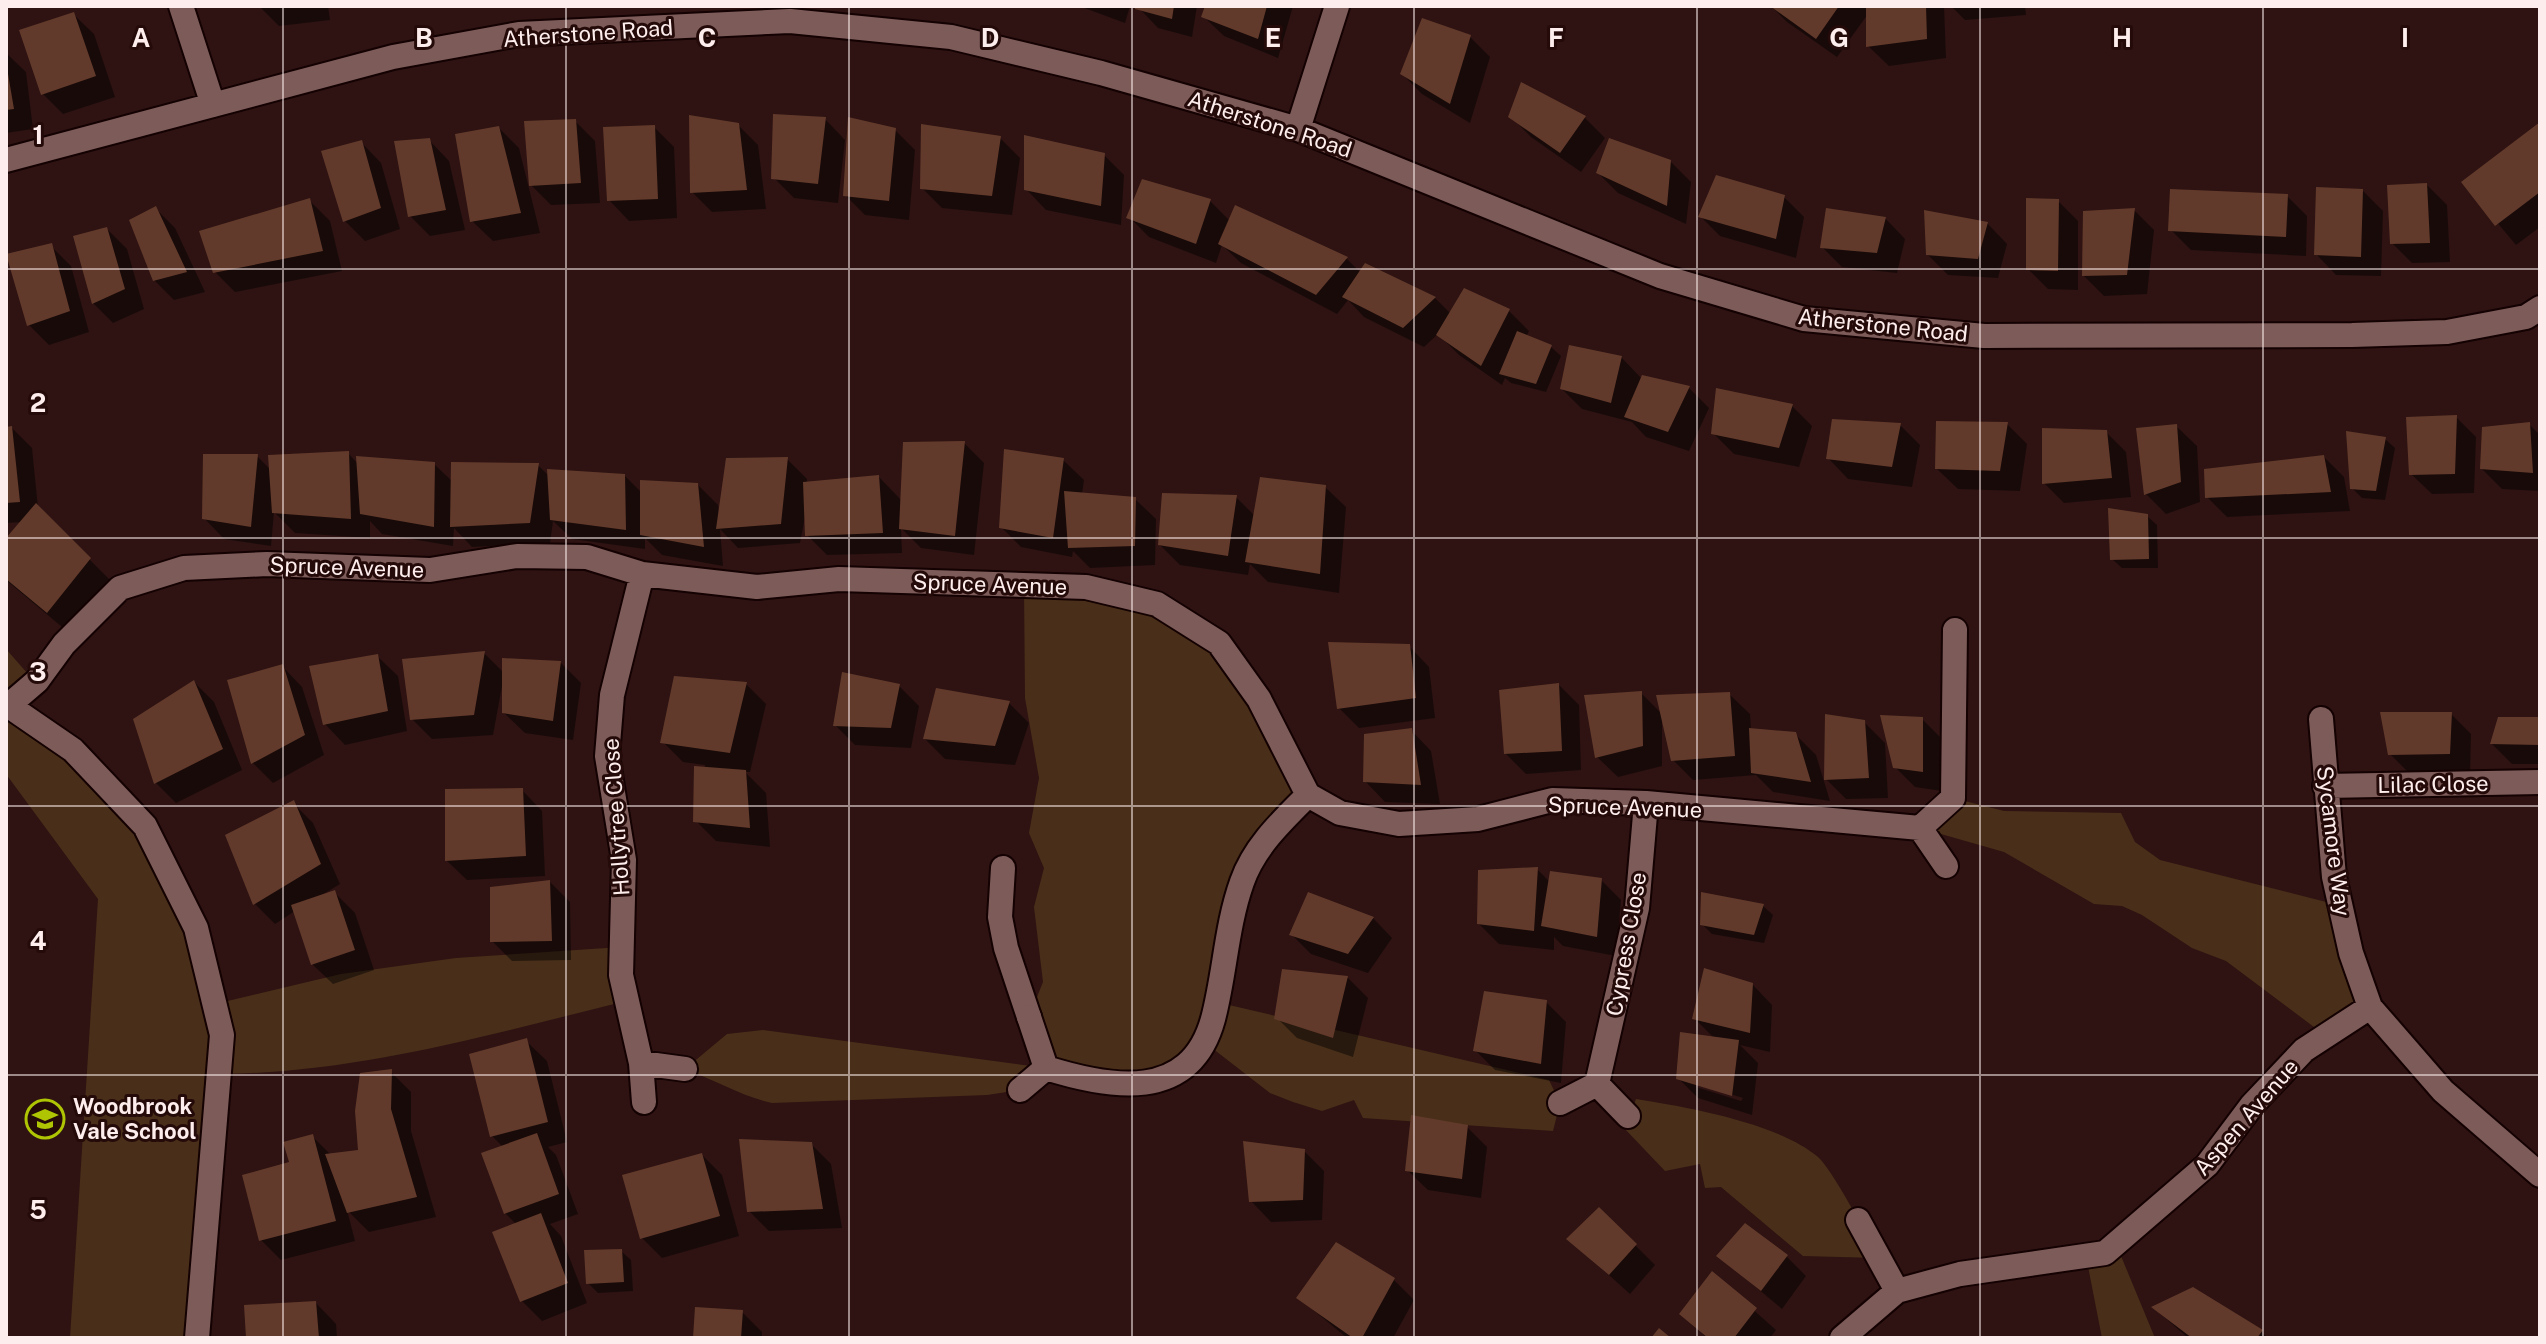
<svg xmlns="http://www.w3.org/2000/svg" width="2546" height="1344" font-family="'Public Sans',sans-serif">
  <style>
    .green { fill: #492f19 }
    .shadow { fill: #0007; fill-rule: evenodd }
    .building { fill: #623a2b }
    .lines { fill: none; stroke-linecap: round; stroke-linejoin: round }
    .lane-casing { stroke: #140102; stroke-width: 28 }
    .street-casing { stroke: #140102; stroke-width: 28 }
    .lane { stroke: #7c5b59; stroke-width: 24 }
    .street { stroke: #7c5b59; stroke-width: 24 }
    .grid { fill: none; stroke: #fdedec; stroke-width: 2; stroke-opacity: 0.55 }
    .labels { text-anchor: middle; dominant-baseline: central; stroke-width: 6; stroke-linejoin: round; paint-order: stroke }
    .street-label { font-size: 22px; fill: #fdedec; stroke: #240a09 }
    .poi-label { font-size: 22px; font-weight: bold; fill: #fdedec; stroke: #240a09; text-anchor: start }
    .grid-label { font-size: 26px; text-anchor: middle; font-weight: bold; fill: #fdedec; stroke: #240a09; stroke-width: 6; stroke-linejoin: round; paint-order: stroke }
  </style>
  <rect width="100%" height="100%" fill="#2e1312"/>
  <!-- green -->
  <path class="green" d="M1024 585 1086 587 1219 643 1308 795 1268 836 1216 1002 1549 1080 1560 1103 1553 1131 1363 1118 1354 1100 1322 1111 1293 1102 1270 1093 1203 1041 1165 1080 1046 1069 1020 1090 987 1095 772 1103C741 1096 715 1080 685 1069L727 1034 763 1030 1046 1068 1029 1017 1043 982 1034 907 1044 868 1029 833 1039 778 1025 698Z
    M6 649 28 674 6 691Z
    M6 704 145 826 215 1004 341 974 456 958 622 947 626 1001C492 1034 359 1073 219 1074L197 1338H70L98 899 6 774Z
    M1953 798 2004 811 2121 813 2135 842 2160 860 2334 904 2370 1007 2326 1036 2226 961 2192 948 2142 915 2122 906 2094 904 2004 852 1920 828Z
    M1636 1099C1687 1107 1778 1123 1818 1157 1834 1172 1867 1236 1879 1258L1803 1256 1721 1187 1705 1188 1700 1164 1665 1171 1625 1129Z
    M2116 1244 2155 1338H2102L2086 1256Z"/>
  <!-- shadow -->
  <path class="shadow" d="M259 6H328L330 20 279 26Z
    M1079 6H1130L1125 23Z
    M1137 6H1197L1192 37 1158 28Z
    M1207 6H1293L1278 58 1224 36 1203 16Z
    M1771 6H1944L1946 58 1889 66 1868 46V14L1837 57 1787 22Z
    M1951 6H2025L2026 15 1965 20Z
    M73 14 94 34 115 97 63 114 43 94Z
    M1470 37 1490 57 1470 123 1422 94 1402 74Z
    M6 53 26 72 33 129 6 133Z
    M1510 116 1585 118 1605 138 1581 172 1531 137Z
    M825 119 845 140 838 203 794 198 774 178Z
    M575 121 595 141 600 203 551 205 531 185Z
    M738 125 758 145 766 209 712 212 692 192Z
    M2540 125V227L2516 245 2464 183Z
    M654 127 674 147 677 218 629 221 609 200Z
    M499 128 519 148 540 233 493 241 472 221Z
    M895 130 915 150 909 220 865 215 845 195Z
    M1000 138 1020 158 1012 215 942 208 922 188Z
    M429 140 449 161 465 230 430 236 410 216Z
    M361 142 381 163 400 229 365 241 345 221Z
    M1104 155 1124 175 1121 225 1046 210 1026 189Z
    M1670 161 1691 182 1686 224 1618 193 1598 173Z
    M2427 185 2447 205 2450 262 2412 263 2392 243Z
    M2363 191 2383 211 2381 276 2336 275 2316 254Z
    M2287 196 2307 216 2306 256 2191 250 2171 230Z
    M1784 197 1804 217 1796 258 1720 236 1700 216Z
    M310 201 330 221 342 271 235 292 215 272Z
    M1210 201 1230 221 1236 208 1347 259 1361 273 1366 266 1435 298 1451 314 1465 291 1509 311 1529 331 1526 337 1551 347 1561 356 1546 392 1511 383 1505 378 1502 385 1459 355 1438 334 1424 347 1364 317 1348 300 1337 314 1241 263 1222 245 1216 263 1149 237 1129 217Z
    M2058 201 2078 221V290L2048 289 2028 269Z
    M155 208 175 228 205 292 174 300 154 280Z
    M2134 210 2154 230 2147 294 2104 296 2084 276Z
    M1885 218 1905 239 1897 273 1842 267 1822 247Z
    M1987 223 2007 244 1998 278 1948 275 1927 254Z
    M107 229 127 249 144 309 113 323 93 303 76 238Z
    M51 246 71 266 89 332 49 345 29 325Z
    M1621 357 1642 379 1689 388 1709 408 1689 451 1646 437 1632 422 1582 409 1562 389Z
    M1792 406 1812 426 1799 467 1734 454 1713 433Z
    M2456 417 2476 437 2474 493 2432 494 2411 474Z
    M2007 424 2027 444 2020 491 1958 489 1937 469Z
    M2529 424 2540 435V491L2502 489 2482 469Z
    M1900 425 1920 445 1912 487 1848 479 1828 458Z
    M2176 426 2197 446 2200 502 2166 514 2146 494Z
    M12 428 32 448 38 508 110 580 68 632 6 580V541L22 522 6 523V429Z
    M2106 432 2126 452 2131 497 2064 503 2044 483Z
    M2385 439 2395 448 2385 500 2362 498 2352 488Z
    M964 443 984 463 974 555 921 548 901 528 902 553 827 555 807 535 806 512 800 543 738 548 720 529 723 566 662 555 645 538V549L572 539 553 521 550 543 472 547 454 528 453 546 382 534 370 521V538L295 533 274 512 271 546 224 539 204 518 257 456 271 470 348 453 358 464H434L453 482 538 465 549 476H625L642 493 698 485 718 505 719 515 787 459 807 479V484L879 477 902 501Z
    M2324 457 2344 477 2350 511 2227 517 2207 497Z
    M1063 460 1084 480 1082 494 1135 499 1156 519 1155 565 1090 568 1073 551 1072 557 1021 547 1001 527Z
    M1325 487 1346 507 1339 593 1268 582 1250 564 1248 575 1180 565 1160 545 1236 497 1255 516Z
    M2147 516 2157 525 2158 568H2122L2112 559Z
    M1409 646 1429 667 1435 718 1359 728 1339 708Z
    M484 653 504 673 561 663 581 683 573 740 525 733 504 713 502 686 493 735 432 739 412 719Z
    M377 656 398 676 407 731 345 745 325 724Z
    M282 666 302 687 324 755 273 783 253 763 229 682Z
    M194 682 214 702 242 770 176 803 156 783 136 720Z
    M746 684 766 704 750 772H745L766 793 770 847 716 841 696 821 705 765 683 762 663 742Z
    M1559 685 1579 705 1581 770 1526 774 1506 754Z
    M899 686 919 706 911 748 855 745 835 725Z
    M1641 693 1662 714 1729 694 1750 714 1751 730 1795 734 1816 755 1830 801 1773 792 1756 775 1693 780 1673 760 1662 719V766L1618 777 1597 757Z
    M1009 703 1029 723 1015 765 945 759 925 739Z
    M2451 714 2471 734 2470 774 2411 775 2390 754Z
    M1922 719 1942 739V791L1915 787 1895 767Z
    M2540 719V764H2512L2492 744Z
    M1864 722 1885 743 1888 798 1846 799 1826 779Z
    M1411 730 1431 751 1440 804 1385 802 1365 781Z
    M522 790 542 811 545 876 467 880 446 860Z
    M293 803 313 823 340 884 322 895 335 893 355 913 374 970 333 984 312 964 295 911 275 924 255 904Z
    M1537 869 1550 882 1601 880 1621 900 1616 956 1563 946 1554 937V950L1499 944 1479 924Z
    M550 882 570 902 571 960 512 961 492 941Z
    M1763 906 1773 915 1764 943 1712 934 1702 924Z
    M1373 918 1392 938 1368 973 1311 954 1291 934Z
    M1284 971 1348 978 1368 998 1353 1057 1297 1038 1277 1018Z
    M1752 984 1772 1005 1770 1052 1740 1045 1758 1063 1752 1115 1698 1098 1678 1078 1715 1039 1694 1018ZM1696 1083 1743 1098 1741 1101 1696 1087Z
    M1546 1002 1566 1022 1561 1083 1495 1070 1475 1050Z
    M526 1041 547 1061 567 1142 548 1147 556 1155 578 1214 550 1224 561 1236 587 1303 542 1321 522 1301 517 1225 505 1213 503 1147 492 1136Z
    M391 1072 411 1092V1131L436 1217 369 1232 347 1210 355 1241 281 1260 261 1240 292 1164 312 1136 331 1155 360 1152Z
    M1467 1127 1487 1147 1481 1198 1428 1190 1407 1170Z
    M811 1144 831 1164 842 1228 769 1231 749 1211Z
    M1304 1151 1324 1171 1322 1220 1271 1222 1251 1201Z
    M702 1155 722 1175 739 1236 662 1258 642 1238Z
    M1599 1209 1655 1265 1630 1294 1569 1239Z
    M621 1251 631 1260 633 1291 598 1293 588 1283Z
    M1719 1256H1786L1806 1276 1782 1309Z
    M1712 1273 1776 1330 1770 1338H1707L1682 1314Z
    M1394 1280 1414 1300 1393 1338H1347L1299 1298Z
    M316 1303 336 1324 337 1338H249Z
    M2154 1308 2261 1332 2268 1338H2188Z
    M742 1312 762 1332V1338H695Z"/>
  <!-- building -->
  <path class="building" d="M1135 6H1174L1172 19 1135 9Z
    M1205 6H1267L1258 39 1201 17Z
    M1770 6H1839L1816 39Z
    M1866 6H1926L1927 39 1866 47Z
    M74 12 96 76 41 95 19 30Z
    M1422 18 1471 35 1450 104 1400 74Z
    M6 62 14 109 6 110Z
    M1521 82 1586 116 1560 153 1508 117Z
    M773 114 826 117 818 184 771 179Z
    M689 115 739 123 747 190 690 193Z
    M848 117 896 128 889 201 843 196Z
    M576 119 581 183 529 186 524 121Z
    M2540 122V192L2495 226 2461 182Z
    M921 124 1001 136 992 196 920 189Z
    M655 125 658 199 607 201 603 127Z
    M499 126 521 213 470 222 455 134Z
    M1024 135 1105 153 1101 206 1024 190Z
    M430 138 446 210 408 217 394 141Z
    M1609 138 1671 160 1667 206 1596 173Z
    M362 140 381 208 343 222 321 151Z
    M1716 175 1785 195 1776 239 1698 217Z
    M1142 179 1211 199 1196 244 1126 218Z
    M2427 183 2430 243 2390 244 2387 185Z
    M2316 187 2363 189 2361 257 2314 255Z
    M2170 189 2288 194 2286 237 2168 231Z
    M310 198 323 251 213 273 199 231Z
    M2026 198 2059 199 2058 271 2026 270Z
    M1235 205 1348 257 1316 295 1218 244Z
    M156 206 187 272 153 281 129 220Z
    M1826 208 1886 217 1877 253 1820 248Z
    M2135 208 2127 275 2082 276 2083 211Z
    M1924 210 1988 222 1978 259 1926 255Z
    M107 227 125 289 92 304 73 236Z
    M52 243 70 311 27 326 6 254Z
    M1365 263 1436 297 1403 328 1342 297Z
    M1464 288 1510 309 1481 366 1436 335Z
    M1517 331 1552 345 1536 384 1499 374Z
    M1569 345 1622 356 1611 403 1560 389Z
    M1642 375 1690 386 1668 432 1624 417Z
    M1716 388 1793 404 1779 448 1711 434Z
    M2457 415 2455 474 2409 475 2406 417Z
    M1832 419 1901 423 1892 467 1826 459Z
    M1936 421 2008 422 2000 471 1935 469Z
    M2530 422 2533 473 2480 469 2482 427Z
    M2177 424 2181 482 2144 495 2136 428Z
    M12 426 20 502 6 503V427Z
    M2042 428 2107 430 2112 478 2042 484Z
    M2346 431 2386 437 2376 491 2350 489Z
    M965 441 955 536 899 529 903 442Z
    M1004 449 1064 458 1053 538 999 528Z
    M349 451 351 519 272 513 268 455Z
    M203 454H258L251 527 202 519Z
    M2324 455 2331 492 2205 498 2204 469Z
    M356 456 435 462 434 527 360 514Z
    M788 457 781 524 716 529 726 458Z
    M451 462 539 463 530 523 450 527Z
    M547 469 625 474 626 530 550 520Z
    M879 475 883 533 805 536 803 482Z
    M1260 477 1326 485 1320 574 1245 562Z
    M640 480 698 483 704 547 640 535Z
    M1064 491 1136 497 1135 546 1068 548Z
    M1162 493 1237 495 1228 556 1158 545Z
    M36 503 91 558 47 613 6 579V538Z
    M2108 508 2148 514 2149 559 2110 560Z
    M1328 642 1410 644 1416 698 1337 709Z
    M485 651 474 715 410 720 402 659Z
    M378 654 388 711 323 725 309 666Z
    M502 658 561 661 553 721 502 713Z
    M283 664 305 735 251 764 227 680Z
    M842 672 900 684 891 728 833 726Z
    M674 676 747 682 730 753 660 743Z
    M194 680 223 749 154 784 133 719Z
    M1559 683 1562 751 1504 754 1499 690Z
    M936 688 1010 701 995 746 923 739Z
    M1642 691 1643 746 1595 758 1584 695Z
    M1730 692 1735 756 1671 761 1656 695Z
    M2380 712H2452L2450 754 2388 755Z
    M1825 714 1865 720 1869 778 1824 780Z
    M1880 715 1923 717V772L1893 768Z
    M2498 717H2540V745L2490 744Z
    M1412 728 1421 785 1363 782 1364 734Z
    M1749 728 1796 732 1811 782 1751 773Z
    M694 766 746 770 750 828 693 822Z
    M523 788 526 856 445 861V789Z
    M294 800 321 864 253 905 225 835Z
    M1538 867 1534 931 1477 924 1478 870Z
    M1550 871 1602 878 1597 937 1541 926Z
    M550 880 552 941 490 942V887Z
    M335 890 355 950 311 965 291 905Z
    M1308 892 1374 917 1348 954 1289 935Z
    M1701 892 1764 904 1754 935 1700 925Z
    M1704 968 1753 983 1750 1033 1692 1019Z
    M1282 969 1348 976 1333 1038 1274 1019Z
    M1484 991 1547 1000 1541 1064 1473 1051Z
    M1680 1032 1739 1040 1732 1096 1676 1079Z
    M527 1038 548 1122 490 1137 469 1054Z
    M392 1069 391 1109 417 1197 347 1213 325 1154 358 1150 355 1111 360 1073Z
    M1411 1115 1468 1125 1462 1179 1405 1171Z
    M537 1133 559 1194 504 1214 481 1153Z
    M313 1134 336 1221 259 1241 242 1175 289 1162 283 1142Z
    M739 1139 812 1142 823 1209 747 1212Z
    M1243 1141 1305 1149 1303 1200 1249 1202Z
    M702 1153 720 1216 640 1239 622 1175Z
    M1599 1207 1637 1244 1609 1275 1566 1239Z
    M541 1213 568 1283 520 1302 492 1232Z
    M1745 1223 1788 1255 1761 1291 1716 1256Z
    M1336 1242 1395 1278 1362 1338H1353L1296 1298Z
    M622 1249 624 1282 586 1284 584 1250Z
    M1712 1271 1757 1308 1734 1338H1708L1679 1314Z
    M2193 1287 2263 1330 2257 1338H2192L2151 1307Z
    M316 1301 319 1338H246L244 1305Z
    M695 1307 743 1310 741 1338H693Z
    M1659 1328 1671 1338H1651Z"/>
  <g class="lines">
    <defs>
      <path id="lane" d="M1003 868 1000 917 1006 948 1029 1017"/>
      <path id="street" d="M181 6 213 105
        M1298 129 1337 6
        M6 160 393 57 519 34 790 21 951 37 1101 73 1298 129 1660 276 1804 319 1984 336 2352 335 2447 332 2526 317 2540 308
        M642 574 612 695 607 756 624 860 621 975 641 1063 644 1102
        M6 704 73 750 145 826 196 928 222 1035 197 1338
        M9 705 37 681 64 644 120 588 184 568 267 564 430 570 517 556 587 557 642 574 757 587 839 579 1086 587 1157 604 1219 643 1259 699 1308 795 1340 813 1399 824 1478 819 1552 800 1646 803 1920 828
        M2321 719 2334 877 2351 953 2370 1007 2443 1091 2540 1175
        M2325 786 2540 782
        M1946 866 1920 828 1953 798 1955 630
        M641 1063 685 1069
        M1046 1068C1110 1088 1190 1103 1213 1019 1225 974 1226 927 1242 882 1254 847 1282 821 1308 795
        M1597 1084 1637 908 1646 803
        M1020 1090 1046 1068 1029 1017
        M1560 1103 1597 1084 1628 1116
        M1858 1220 1897 1291
        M1842 1338 1897 1291 1960 1274 2105 1253 2207 1165 2252 1105 2304 1050 2370 1007"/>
    </defs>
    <!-- lane casing -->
    <use href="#lane" class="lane-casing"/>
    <!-- street casing -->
    <use href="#street" class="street-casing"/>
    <!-- lane -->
    <use href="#lane" class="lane"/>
    <!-- street -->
    <use href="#street" class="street"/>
  </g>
  <!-- grid -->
  <path class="grid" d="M283 6V1338M566 6V1338M849 6V1338M1132 6V1338M1414 6V1338M1697 6V1338M1980 6V1338M2263 6V1338M6 269H2540M6 538H2540M6 806H2540M6 1075H2540"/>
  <!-- icons -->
  <defs>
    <symbol id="school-ring" viewBox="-11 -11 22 22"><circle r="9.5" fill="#240a09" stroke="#afc504" stroke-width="1.5"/><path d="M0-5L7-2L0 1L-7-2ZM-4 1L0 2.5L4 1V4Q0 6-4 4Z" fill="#afc504"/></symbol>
  </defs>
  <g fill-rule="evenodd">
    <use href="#school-ring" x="23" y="1097" width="44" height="44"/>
  </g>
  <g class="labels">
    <!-- street labels -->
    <g class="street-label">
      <text transform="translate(588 33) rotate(-4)">Atherstone Road</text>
      <text transform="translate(1270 124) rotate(18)">Atherstone Road</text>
      <text transform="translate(1883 325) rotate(6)">Atherstone Road</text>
      <text transform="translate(347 567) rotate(2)">Spruce Avenue</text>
      <text transform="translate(990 584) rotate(2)">Spruce Avenue</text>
      <text transform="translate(2433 784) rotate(-1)">Lilac Close</text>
      <text transform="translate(1625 807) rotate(2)">Spruce Avenue</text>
      <text transform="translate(616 817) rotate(-94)">Hollytree Close</text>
      <text transform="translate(2334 841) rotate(83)">Sycamore Way</text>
      <text transform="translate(1626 944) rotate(-80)">Cypress Close</text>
      <text transform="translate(2246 1117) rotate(-49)">Aspen Avenue</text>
    </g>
    <!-- poi labels -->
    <g class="poi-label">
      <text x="73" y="1106">Woodbrook<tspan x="73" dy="25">Vale School</tspan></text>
    </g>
  </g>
  <g class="grid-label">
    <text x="141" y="47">A</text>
    <text x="424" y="47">B</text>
    <text x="707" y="47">C</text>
    <text x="990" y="47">D</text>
    <text x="1273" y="47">E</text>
    <text x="1556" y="47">F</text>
    <text x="1839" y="47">G</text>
    <text x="2122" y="47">H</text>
    <text x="2405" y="47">I</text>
    <text x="38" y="144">1</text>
    <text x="38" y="412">2</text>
    <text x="38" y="681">3</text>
    <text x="38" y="950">4</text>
    <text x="38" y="1219">5</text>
  </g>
  <!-- border -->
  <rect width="2546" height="1344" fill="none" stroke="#fdedec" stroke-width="16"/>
</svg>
